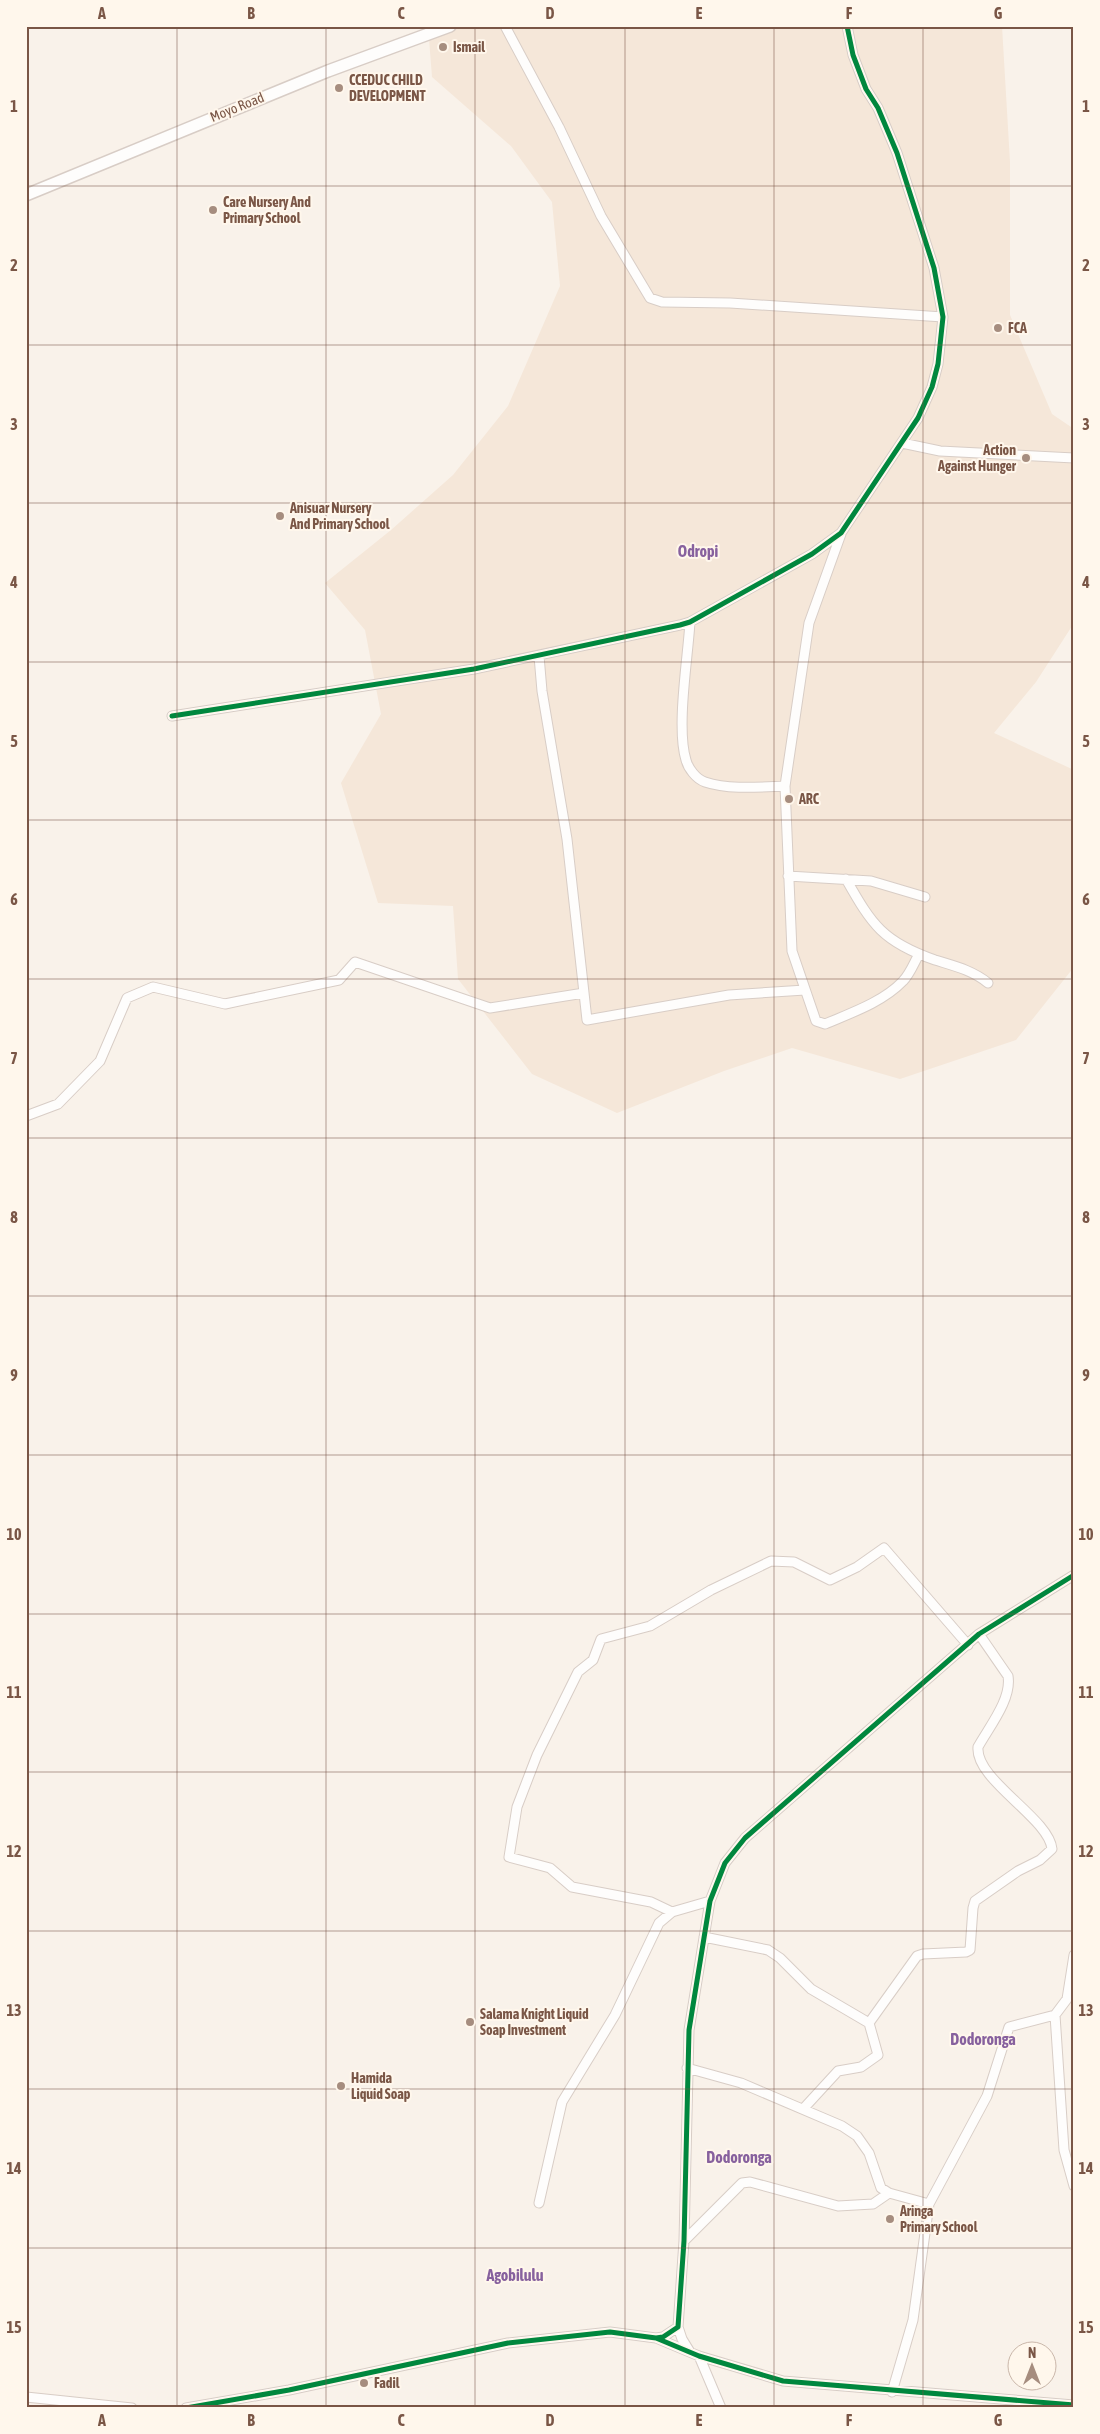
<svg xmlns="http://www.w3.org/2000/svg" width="1100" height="2434" font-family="'Asap Condensed',sans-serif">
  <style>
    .residential { fill: #f5e7d9 }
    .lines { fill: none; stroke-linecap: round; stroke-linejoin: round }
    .street-casing { stroke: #d8cdc6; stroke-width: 11 }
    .secondary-casing { stroke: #d8cdc6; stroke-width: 14 }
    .street { stroke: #fefdfc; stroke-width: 9 }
    .secondary { stroke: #fefdfc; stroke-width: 11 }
    .cycleway-casing { stroke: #fff7ec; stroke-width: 8 }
    .cycleway { stroke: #00873e; stroke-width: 5 }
    .grid { fill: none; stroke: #7a5646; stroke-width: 1; stroke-opacity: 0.55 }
    .poi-dot { fill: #a68d7f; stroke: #fff7ec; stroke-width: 2 }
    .labels { text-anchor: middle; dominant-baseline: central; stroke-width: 4; stroke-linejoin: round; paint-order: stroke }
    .poi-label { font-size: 14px; font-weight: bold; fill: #7a5646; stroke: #fff7ec; text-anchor: start }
    .street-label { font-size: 14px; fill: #7a5646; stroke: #fff7ec }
    .quarter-label { font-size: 16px; font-weight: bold; fill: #87619e; stroke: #fff7ec }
    .neatline { fill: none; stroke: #7a5646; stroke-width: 2 }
    .grid-label { font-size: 16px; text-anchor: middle; font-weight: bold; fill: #7a5646 }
  </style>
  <rect width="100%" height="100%" fill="#f9f2ea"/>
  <!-- residential -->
  <path class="residential" d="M428 26H1002L1010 162V315L1052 414 1074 429V623L1036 682 994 733 1074 770V967L1016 1040 900 1079 792 1048 724 1071 617 1113 532 1074 458 979 453 906 378 903 341 783 381 714 365 630 325 583 391 530 453 475 508 406 560 286 552 202 511 146 432 77Z"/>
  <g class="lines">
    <defs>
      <path id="street" d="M505 26 559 127 601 216 650 298 662 302 730 303 943 317
        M902 443 940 451 1074 458
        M841 534 809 623 785 786 792 951 816 1021 825 1024C851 1013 883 1002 903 981 910 974 914 963 919 954
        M690 622C688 657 676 728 686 760 688 768 696 779 705 782 729 790 760 787 785 786
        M539 656 542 691 567 839 587 1020 729 995 805 990
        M172 716 474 669 680 625 690 622 812 554 841 533 918 418 932 387 938 364 943 317 934 268 897 153 878 108 866 89 853 55 847 26
        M788 876 871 881 925 897
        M846 879C872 925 883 942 935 960 954 966 972 970 988 983
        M26 1116 58 1104 100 1061 127 998 153 987 225 1004 339 980 355 962 490 1008 584 993
        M672 1912 651 1902 572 1887 550 1868 509 1857 517 1807 537 1755 578 1672 593 1660 601 1639 650 1626 711 1590 771 1561 794 1562 830 1580 857 1567 884 1548 968 1645
        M704 1937 768 1950 780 1958 811 1989 869 2023 878 2055 861 2067 838 2071 804 2108
        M1055 2015 1064 2150 1074 2186
        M869 2023 917 1956 923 1954 966 1952 970 1950 973 1908 975 1901 1018 1871 1040 1860 1052 1849C1049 1818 975 1780 978 1747 989 1727 1012 1699 1008 1676L979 1634
        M687 2068 741 2083 842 2126 857 2136 869 2153 881 2188 889 2193 929 2204 913 2320 892 2392
        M539 2203 562 2102 615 2015 659 1923 672 1912 710 1901
        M929 2204 987 2096 1009 2027 1055 2015 1067 1999 1074 1955
        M684 2241 742 2183 750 2182 838 2206 873 2204 889 2193
        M678 2327 682 2339 690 2352
        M656 2338 663 2337 678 2327 684 2241 689 2030 710 1901 725 1863 745 1838 979 1634 1074 1575
        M699 2356 721 2408
        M26 2397 132 2408
        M186 2408 289 2390 508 2343 610 2332 656 2338 699 2356 783 2381 1074 2405"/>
      <path id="secondary" d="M26 195 328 71 450 26"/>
    </defs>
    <!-- street casing -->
    <use href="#street" class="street-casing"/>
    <!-- secondary casing -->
    <use href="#secondary" class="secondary-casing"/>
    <!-- street -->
    <use href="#street" class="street"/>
    <!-- secondary -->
    <use href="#secondary" class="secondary"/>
    <defs>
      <path id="cycleway" d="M172 716 474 669 680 625 690 622 812 554 841 533 918 418 932 387 938 364 943 317 934 268 897 153 878 108 866 89 853 55 847 26
        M656 2338 663 2337 678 2327 684 2241 689 2030 710 1901 725 1863 745 1838 979 1634 1074 1575
        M186 2408 289 2390 508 2343 610 2332 656 2338 699 2356 783 2381 1074 2405"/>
    </defs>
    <!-- cycleway casing -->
    <use href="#cycleway" class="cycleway-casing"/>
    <!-- cycleway -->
    <use href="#cycleway" class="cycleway"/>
  </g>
  <!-- grid -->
  <path class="grid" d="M177 26V2408M326 26V2408M475 26V2408M625 26V2408M774 26V2408M923 26V2408M26 186H1074M26 345H1074M26 503H1074M26 662H1074M26 820H1074M26 979H1074M26 1138H1074M26 1296H1074M26 1455H1074M26 1614H1074M26 1772H1074M26 1931H1074M26 2089H1074M26 2248H1074"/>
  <!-- markers -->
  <g class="poi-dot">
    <circle cx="443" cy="47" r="5"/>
    <circle cx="339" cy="88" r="5"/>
    <circle cx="213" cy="210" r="5"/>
    <circle cx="998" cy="328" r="5"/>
    <circle cx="1026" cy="458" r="5"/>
    <circle cx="280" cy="516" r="5"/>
    <circle cx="789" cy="799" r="5"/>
    <circle cx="470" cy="2022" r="5"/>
    <circle cx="341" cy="2086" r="5"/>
    <circle cx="890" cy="2219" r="5"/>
    <circle cx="364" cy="2383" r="5"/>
  </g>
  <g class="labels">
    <!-- poi labels -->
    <g class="poi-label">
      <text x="453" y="47">Ismail</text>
      <text x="349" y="80">CCEDUC CHILD<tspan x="349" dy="16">DEVELOPMENT</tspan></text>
      <text x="223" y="202">Care Nursery And<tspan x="223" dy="16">Primary School</tspan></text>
      <text x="1008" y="328">FCA</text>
      <text x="1016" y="450" text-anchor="end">Action<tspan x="1016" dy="16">Against Hunger</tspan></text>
      <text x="290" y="508">Anisuar Nursery<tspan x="290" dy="16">And Primary School</tspan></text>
      <text x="799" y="799">ARC</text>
      <text x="480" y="2014">Salama Knight Liquid<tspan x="480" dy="16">Soap Investment</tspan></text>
      <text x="351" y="2078">Hamida<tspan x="351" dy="16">Liquid Soap</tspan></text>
      <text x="900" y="2211">Aringa<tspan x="900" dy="16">Primary School</tspan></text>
      <text x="374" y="2383">Fadil</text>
    </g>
    <!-- street labels -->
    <g class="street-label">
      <text transform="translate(237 107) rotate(-22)">Moyo Road</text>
    </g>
    <!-- quarter labels -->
    <g class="quarter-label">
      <text x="698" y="551">Odropi</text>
      <text x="983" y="2039">Dodoronga</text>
      <text x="739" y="2157">Dodoronga</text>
      <text x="515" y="2275">Agobilulu</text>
    </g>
  </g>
  <!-- border -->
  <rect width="1100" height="2434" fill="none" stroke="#fff7ec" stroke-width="55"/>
  <!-- north arrow -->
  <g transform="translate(1032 2366)"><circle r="24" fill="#fff7ec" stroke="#cab7aa"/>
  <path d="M0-4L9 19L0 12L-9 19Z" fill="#a68d7f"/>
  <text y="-8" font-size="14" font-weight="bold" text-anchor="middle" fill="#7a5646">N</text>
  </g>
  <rect x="28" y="28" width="1044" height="2378" class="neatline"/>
  <g class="grid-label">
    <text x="102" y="19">A</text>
    <text x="251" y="19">B</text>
    <text x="401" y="19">C</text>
    <text x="550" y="19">D</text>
    <text x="699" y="19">E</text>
    <text x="849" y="19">F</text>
    <text x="998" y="19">G</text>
    <text x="14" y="112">1</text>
    <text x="1086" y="112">1</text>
    <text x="14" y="271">2</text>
    <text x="1086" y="271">2</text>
    <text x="14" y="430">3</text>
    <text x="1086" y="430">3</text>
    <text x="14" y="588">4</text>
    <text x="1086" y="588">4</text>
    <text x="14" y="747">5</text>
    <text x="1086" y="747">5</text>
    <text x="14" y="905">6</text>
    <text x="1086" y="905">6</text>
    <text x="14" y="1064">7</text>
    <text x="1086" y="1064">7</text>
    <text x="14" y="1223">8</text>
    <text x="1086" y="1223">8</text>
    <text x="14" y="1381">9</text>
    <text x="1086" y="1381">9</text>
    <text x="14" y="1540">10</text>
    <text x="1086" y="1540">10</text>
    <text x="14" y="1698">11</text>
    <text x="1086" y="1698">11</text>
    <text x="14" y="1857">12</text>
    <text x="1086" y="1857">12</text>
    <text x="14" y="2016">13</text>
    <text x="1086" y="2016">13</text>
    <text x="14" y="2174">14</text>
    <text x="1086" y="2174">14</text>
    <text x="14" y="2333">15</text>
    <text x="1086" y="2333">15</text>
    <text x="102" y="2426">A</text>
    <text x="251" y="2426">B</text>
    <text x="401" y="2426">C</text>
    <text x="550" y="2426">D</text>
    <text x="699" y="2426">E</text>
    <text x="849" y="2426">F</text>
    <text x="998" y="2426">G</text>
  </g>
</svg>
